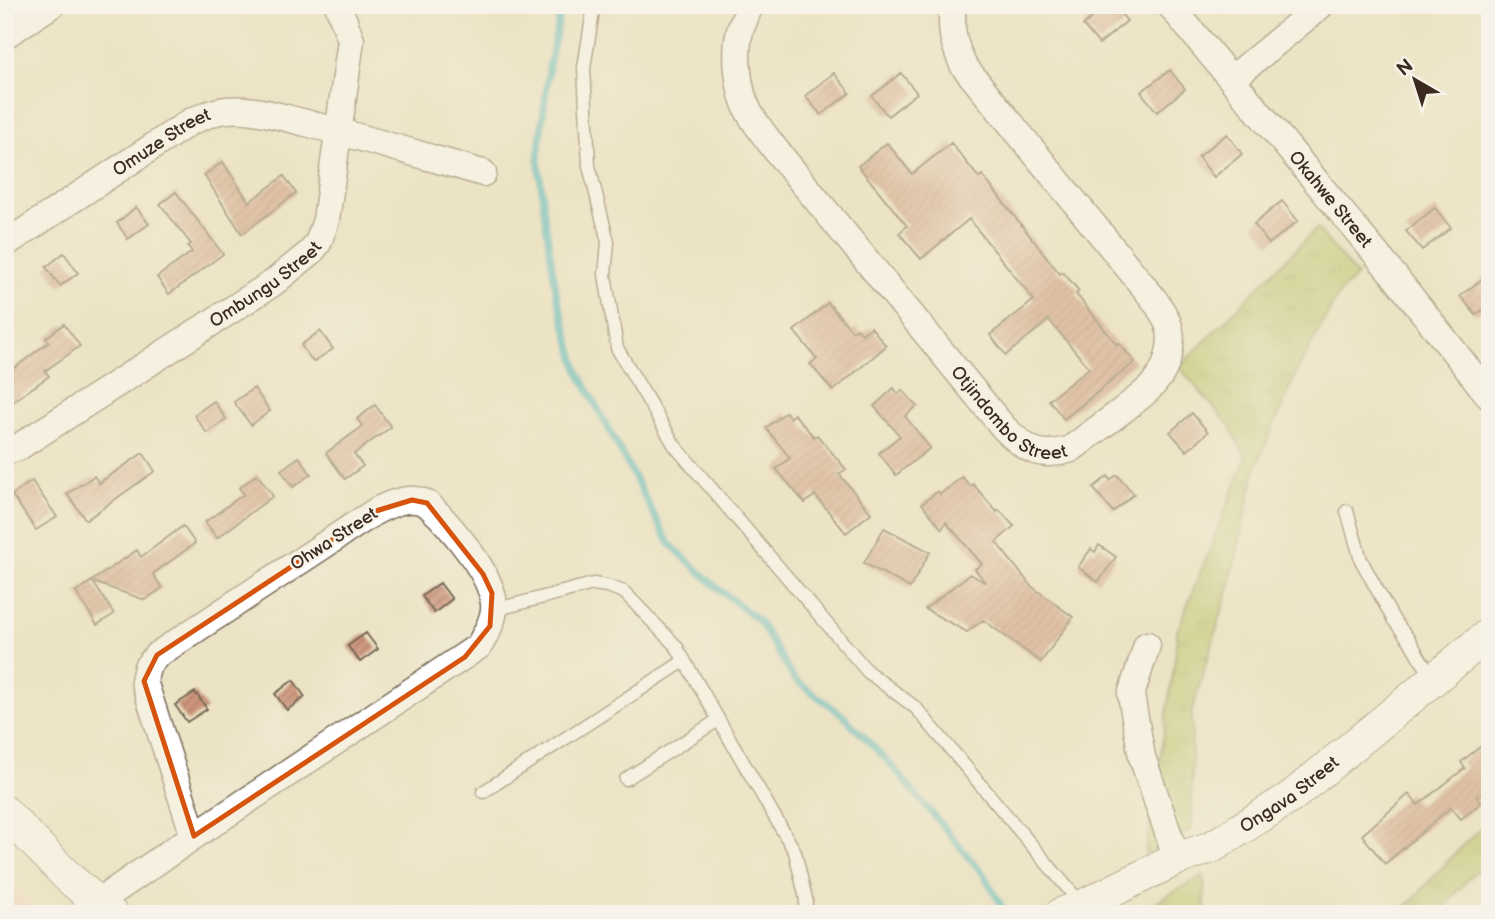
<svg xmlns="http://www.w3.org/2000/svg" width="1495" height="919" font-family="'Balsamiq Sans',sans-serif">
  <style>
    .built { fill: #f5d3c1 }
    .grass { fill: url(#grass-tufts); stroke: #777440; stroke-width: 2 }
    .lines { fill: none; stroke-linecap: round; stroke-linejoin: round }
    .stream { stroke: #47b5c2; stroke-width: 7 }
    .building { fill: url(#building-hatch) }
    .service-casing { stroke: #796b58; stroke-width: 15 }
    .minor-casing { stroke: #796b58; stroke-width: 29 }
    .tertiary-casing { stroke: #796b58; stroke-width: 34 }
    .service { stroke: #fff; stroke-width: 12 }
    .minor { stroke: #fff; stroke-width: 26 }
    .tertiary { stroke: #fff; stroke-width: 32 }
    .marked { fill: none; stroke: #d7540e; stroke-width: 5; stroke-linejoin: round }
    .labels { text-anchor: middle; dominant-baseline: central; stroke-width: 5; stroke-linejoin: round; paint-order: stroke }
    .street-label { font-size: 18px; fill: #3b2a1e; stroke: #f7f3e8 }
  </style>
  <defs>
    <pattern id="grass-tufts" width="24" height="20" patternUnits="userSpaceOnUse" patternTransform="scale(1.75)"><rect width="24" height="20" fill="#b3bf61"/><path d="M3 7l-1-3M5 7V3M7 7l1-3M15 17l-1-3M17 17v-4M19 17l1-3" fill="none" stroke="#939b4f"/></pattern>
    <pattern id="building-hatch" width="6" height="6" patternUnits="userSpaceOnUse" patternTransform="scale(1.75)"><rect width="6" height="6" fill="#cf967d"/><path d="M-1 1l2-2M0 6l6-6M5 7l2-2" fill="none" stroke="#a97b66"/></pattern>
  </defs>
  <rect width="100%" height="100%" fill="#f7f3e8"/>
  <filter id="ink" filterUnits="userSpaceOnUse"><feTurbulence type="fractalNoise" baseFrequency=".0143" numOctaves="2"/><feDisplacementMap in="SourceGraphic" scale="14" xChannelSelector="R" yChannelSelector="G"/><feConvolveMatrix kernelMatrix="1 2 1 2 8 2 1 2 1" color-interpolation-filters="sRGB"/></filter>
  <filter id="wash" filterUnits="userSpaceOnUse"><feTurbulence type="fractalNoise" baseFrequency=".00686" numOctaves="4" result="noise"/><feDisplacementMap in="SourceGraphic" scale="28" xChannelSelector="R" yChannelSelector="G"/><feGaussianBlur stdDeviation="1.57" result="paint"/><feColorMatrix in="noise" values="0 0 0 0 0 0 0 0 0 0 0 0 0 0 0 0 0 1.4 0 .05"/><feComposite in="paint" operator="in"/></filter>
  <g filter="url(#wash)">
    <rect width="100%" height="100%" fill="#ece3c5"/>
    <!-- built -->
    <path class="built" d="M5 885 45 914H5Z"/>
    <!-- grass -->
    <path class="grass" d="M1317 228 1357 276 1339 294 1298 369 1256 467 1229 588 1192 711V829L1145 856 1175 659 1177 631 1246 458 1229 425 1179 367Z
      M1490 819V857L1458 890 1439 914H1399L1465 843Z
      M1204 875 1205 914H1134Z"/>
    <g class="lines">
      <!-- stream -->
      <path class="stream" d="M560 5 561 11 549 66 538 158 545 219 557 296 579 373 669 543 715 586 759 621 794 679 844 716 892 766 984 875 1005 912"/>
    </g>
    <g id="blocks">
      <!-- building -->
      <path class="building" d="M1107 5H1114L1127 21 1099 44 1083 25Z
        M1170 70 1185 89 1157 112 1141 92Z
        M834 73 850 93 821 115 805 96Z
        M901 73 917 93 888 116 872 96Z
        M1227 134 1242 154 1214 177 1198 157Z
        M887 143 912 174 951 143 979 178 982 175 1060 274 1063 272 1079 291 1076 294 1117 345 1119 343 1135 362 1064 419 1049 400 1089 368 1049 320 1006 355 990 335 1034 300 969 219 921 259 899 233 907 226 858 166Z
        M223 162 249 202 284 176 296 193 242 234 204 175Z
        M176 192 223 254 169 294 157 277 192 252 188 246 191 244 160 204Z
        M1282 201 1298 221 1269 244 1254 224Z
        M136 207 149 224 128 239 117 223Z
        M1435 208 1451 228 1422 250 1406 231Z
        M64 253 78 273 60 286 46 267Z
        M1490 273V304L1476 315 1460 296Z
        M828 303 852 331 857 328 862 334 871 327 886 346 833 391 810 364 817 359 794 331Z
        M64 324 80 346 45 371 49 376 5 407V375L49 342 46 338Z
        M320 331 333 349 313 362 301 345Z
        M254 388 270 411 251 425 234 402Z
        M894 388 898 394 902 390 917 406 905 416 930 448 896 475 879 453 900 436 874 406Z
        M214 401 226 419 207 433 194 415Z
        M375 405 391 427 354 454 363 466 345 479 326 453 363 426 357 419Z
        M786 412 790 418 794 414 814 437 817 435 846 469 839 474 871 513 846 533 815 495 805 503 776 469 790 458 766 428Z
        M1192 413 1208 432 1187 451 1170 432Z
        M143 453 155 471 86 520 67 494 94 476 99 483Z
        M299 457 311 474 293 487 281 470Z
        M257 474 273 496 217 538 205 522 244 494 239 488Z
        M1117 475 1134 494 1113 512 1093 488 1108 476 1110 480Z
        M962 477 970 486 973 484 997 512 999 510 1014 526 996 542 1031 586 1073 617 1041 662 983 620 967 632 925 609 970 574 986 583 975 569 982 564 946 522 942 529 922 504 938 491 940 494Z
        M32 481 57 517 36 530 12 495Z
        M183 526 195 543 153 574 162 588 145 600 93 582 114 614 97 625 76 592 137 550 141 557Z
        M884 528 930 552 910 588 864 563Z
        M1099 545 1116 557 1098 582 1078 567 1091 549 1095 552Z
        M440 583 452 599 434 613 422 596Z
        M366 633 378 649 360 662 348 646Z
        M293 680 305 697 287 710 275 694Z
        M195 692 207 709 187 722 175 705Z
        M1490 739V787L1477 797 1481 803 1461 819 1451 807 1385 864 1362 835 1409 794 1418 805 1465 768 1461 762Z"/>
    </g>
  </g>
  <g filter="url(#ink)">
    <use href="#blocks" fill-opacity="0" stroke="#796b58" stroke-width="2"/>
    <g class="lines">
      <defs>
        <path id="service" d="M594 5 584 68 589 166 608 242 605 275 617 348 675 446 868 672 916 708 1082 905
          M1347 511 1361 560 1393 619 1410 641 1421 660 1435 679
          M494 610 593 584 607 586 624 592 676 646 795 852 806 899 805 914
          M626 779 718 720
          M483 792 684 661"/>
        <g id="minor">
          <path id="s1" d="M750 5C747 14 743 22 740 31 734 54 738 92 749 112 756 125 766 137 775 149L1004 428C1027 450 1039 459 1071 449 1088 436 1106 423 1123 410 1135 400 1150 391 1159 377 1167 366 1173 345 1170 331 1168 319 1160 308 1153 298L963 65C953 42 950 30 953 5"/>
          <path id="s2" d="M1170 5 1392 273 1490 397"/>
          <path d="M5 35 51 5"/>
          <path d="M1232 79 1321 5"/>
          <path id="s3" d="M5 244 190 122C202 117 213 111 226 110 252 107 281 117 306 123 365 138 424 156 483 173"/>
          <path id="s4" d="M5 451 17 448 273 283 311 252 318 243 326 220 351 40 338 5"/>
          <path d="M1147 645 1131 695 1142 757 1177 859"/>
          <path d="M98 902 194 836 479 646C485 635 492 624 494 611 497 581 458 536 439 515 435 512 431 506 427 504 411 494 390 504 376 511L157 655 147 667 144 681 194 836"/>
        </g>
        <g id="tertiary">
          <path d="M5 812 68 877 111 914"/>
          <path id="s5" d="M1061 914 1082 906 1177 859 1212 847 1291 797 1490 633"/>
        </g>
      </defs>
      <!-- service casing -->
      <use href="#service" class="service-casing"/>
      <!-- minor casing -->
      <use href="#minor" class="minor-casing"/>
      <!-- tertiary casing -->
      <use href="#tertiary" class="tertiary-casing"/>
      <!-- service -->
      <use href="#service" class="service"/>
      <!-- minor -->
      <use href="#minor" class="minor"/>
      <!-- tertiary -->
      <use href="#tertiary" class="tertiary"/>
    </g>
  </g>
  <!-- marked area -->
  <path d="M0 0H1495V919H0ZM412 500 427 503 483 574 492 593 490 626 465 657 194 836 144 681 157 655 376 511Z" fill="#ece3c5" fill-opacity=".55" fill-rule="evenodd"/>
  <path class="marked" d="M412 500 427 503 483 574 492 593 490 626 465 657 194 836 144 681 157 655 376 511Z"/>
  <g class="labels">
    <!-- street labels -->
    <g class="street-label">
      <text stroke="none"><textPath href="#s3" startOffset="187">Omuze Street</textPath></text>
      <text stroke="none"><textPath href="#s2" startOffset="252">Okahwe Street</textPath></text>
      <text stroke="none"><textPath href="#s4" startOffset="310">Ombungu Street</textPath></text>
      <text stroke="none"><textPath href="#s1" startOffset="514">Otjindombo Street</textPath></text>
      <text transform="translate(334 539) rotate(-33)">Ohwa Street</text>
      <text stroke="none"><textPath href="#s5" startOffset="259">Ongava Street</textPath></text>
    </g>
  </g>
  <!-- margin -->
  <rect width="1495" height="919" fill="none" stroke="#f7f3e8" stroke-width="28"/>
  <!-- north arrow -->
  <g transform="translate(1415 80) rotate(321)" stroke="#f7f3e8" stroke-width="5" paint-order="stroke">
  <path d="M0-5L12 26L0 18L-12 26Z" fill="#3b2a1e"/>
  <text y="-10" font-size="19" font-weight="bold" text-anchor="middle" fill="#3b2a1e">N</text>
  </g>
</svg>
